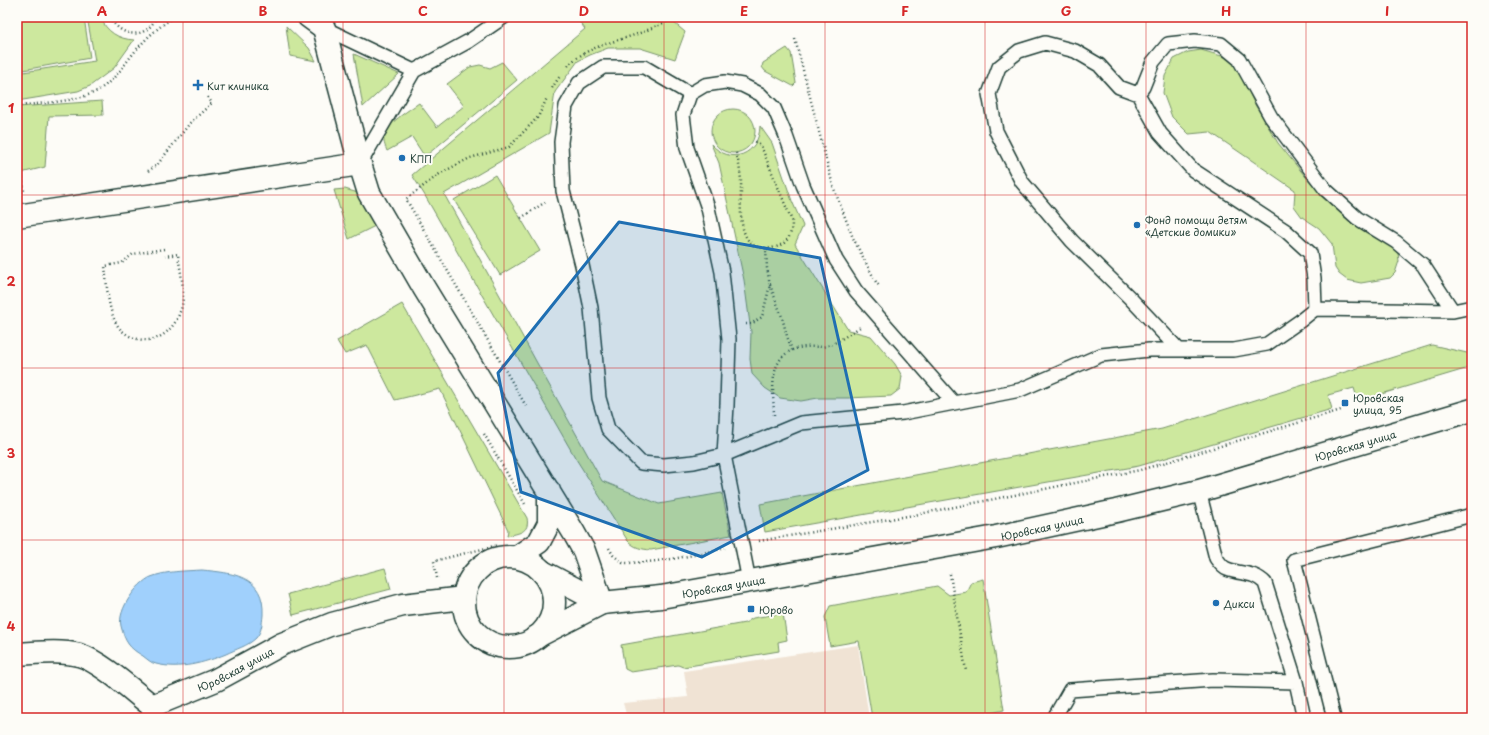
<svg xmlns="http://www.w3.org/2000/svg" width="1489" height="735" font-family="'Playpen Sans',sans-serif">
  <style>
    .built { fill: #f0e3d4 }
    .green { fill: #cde89e; stroke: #769269 }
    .water { fill: #a0d0fc; stroke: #6c95ac }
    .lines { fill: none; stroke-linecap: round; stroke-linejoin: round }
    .service-casing { stroke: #1f3d34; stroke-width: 16 }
    .minor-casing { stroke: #1f3d34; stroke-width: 25 }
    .tertiary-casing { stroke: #1f3d34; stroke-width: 25 }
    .path { stroke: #1f3d34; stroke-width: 2.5; stroke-dasharray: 1 3; stroke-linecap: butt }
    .service { stroke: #fdfcf7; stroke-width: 13 }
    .minor { stroke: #fdfcf7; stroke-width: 22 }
    .tertiary { stroke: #fdfcf7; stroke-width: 22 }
    .marked { fill: #1f6fb2; fill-opacity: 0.2; stroke: #1f6fb2; stroke-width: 3; stroke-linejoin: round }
    .grid { fill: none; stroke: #d62828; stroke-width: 1; stroke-opacity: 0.55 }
    .poi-dot { fill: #1f6fb2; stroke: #fdfcf7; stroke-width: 1.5 }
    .labels { text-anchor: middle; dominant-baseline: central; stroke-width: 4; stroke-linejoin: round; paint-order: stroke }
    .poi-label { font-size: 10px; fill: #1f3d34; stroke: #fdfcf7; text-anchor: start }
    .street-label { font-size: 10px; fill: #1f3d34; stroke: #fdfcf7 }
    .neatline { fill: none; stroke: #d62828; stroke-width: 1.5 }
    .grid-label { font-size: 13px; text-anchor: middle; font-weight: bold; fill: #d62828 }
  </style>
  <rect width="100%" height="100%" fill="#fdfcf7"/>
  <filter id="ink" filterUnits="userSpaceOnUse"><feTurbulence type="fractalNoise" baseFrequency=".025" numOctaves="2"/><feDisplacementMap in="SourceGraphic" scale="8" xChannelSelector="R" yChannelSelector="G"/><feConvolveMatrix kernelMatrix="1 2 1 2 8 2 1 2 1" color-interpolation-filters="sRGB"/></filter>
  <g filter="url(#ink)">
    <!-- built -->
    <path class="built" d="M858 645 869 718H627L623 703 688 697 684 671Z"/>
    <!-- green -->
    <path class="green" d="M17 17H84L90 58 23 70 17 33Z
      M87 17H100C107 32 118 39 134 40L114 68 90 86 78 91 17 101V73L95 61Z
      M576 17H667L685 32 675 59 640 48H608L590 55 578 61 555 92 549 133 444 194 602 481 659 504 722 493 731 535 651 550C641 549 635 548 628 541L576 459 424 194 412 175 585 29Z
      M286 26 309 48 316 61 290 56Z
      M787 48 791 53 796 83 793 86 765 71 762 67 763 63Z
      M1201 50 1225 57 1236 64 1254 103 1278 143 1305 176 1329 203 1368 233 1391 247 1398 253 1399 261 1395 273 1390 278 1361 283 1347 280 1339 274 1335 268 1332 244 1319 228 1302 217 1294 206 1295 190 1210 132 1189 134 1172 117 1163 93 1165 76 1174 59 1188 52Z
      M354 54 399 74 363 107Z
      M502 62 517 80 428 154H423L412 137 387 151C385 146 383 141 384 136 386 124 409 110 419 103L437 127 464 106 447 84 470 67 480 65 490 68Z
      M102 101 103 115 49 116 45 167 17 174V107Z
      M711 131a22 22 0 1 1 44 0a22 22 0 1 1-44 0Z
      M760 126 772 143 792 201 803 226 795 244 848 330 871 336 895 364 902 376 900 389 891 396 848 398H818L801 401 780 398 765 388 752 374 750 359 751 332 744 280 719 163 711 144C731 166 759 155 760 126Z
      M495 175 540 251 500 275 454 200Z
      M345 189 358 193 379 224 349 239 334 190Z
      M402 304 527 518C530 533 518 533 507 536L508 530 440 389 395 400 367 345 345 354 337 341Z
      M1432 345 1467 353 1472 352V367L1358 401 1354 388 1328 395 1332 409 1139 466 765 532 760 504 1162 429Z
      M385 568 391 589 293 615 288 594Z
      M983 579 1004 710 968 718H872L859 641 830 646 825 617 830 606 937 586 949 595 966 592 971 582Z
      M783 613 787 640 778 642 779 651 683 667 678 665 631 672 625 669 621 645 745 623 753 618Z"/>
    <!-- water -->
    <path class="water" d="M202 570C232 573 265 575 263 615 262 624 262 631 256 638 248 646 236 649 226 654 204 663 180 670 156 664 151 663 147 659 143 656 129 648 125 642 121 626 117 610 137 583 151 577 166 571 185 571 202 570Z"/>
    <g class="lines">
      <defs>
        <path id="service" d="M324 28 414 71
          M690 94 683 115 687 148 708 208 722 272 729 339 727 405 724 455 749 581
          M1138 94 1119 87 1099 65 1075 51 1045 43 1019 51 999 67 989 94 996 131 1022 182 1072 241 1129 297 1179 350
          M360 164 414 71 469 41 504 17
          M1315 309 1314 278 1310 253 1286 231 1193 170 1160 133 1138 94 1143 87 1153 62 1168 44 1195 41 1221 44 1239 59 1271 117 1326 190 1357 218 1396 242 1423 265 1453 311
          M954 403 856 291 836 260 803 185 786 136 774 108 760 94 742 85 725 82 705 85 690 94 644 67H603L579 83 566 106 561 142 563 191 582 265 591 308 599 398 608 429 641 463 664 465 694 462 724 455 801 423 903 413 1020 390 1101 355 1149 350H1234L1267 344 1300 321 1315 309 1453 311 1472 307
          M1199 491 1216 558C1219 562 1222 567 1227 569 1242 575 1253 571 1265 583L1296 682 1304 718
          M1054 718 1070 690 1213 680 1296 682
          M1334 718 1294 560 1472 515"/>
        <path id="minor" d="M309 17 324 28 360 164 369 193 424 288 574 533 584 551 602 603
          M17 216 360 164
          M517 557 539 542 549 523V491"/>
        <g id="tertiary">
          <circle cx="509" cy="602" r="45"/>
          <path d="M543 572 602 603"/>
          <path id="s1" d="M536 637 602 603 661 597 996 537 1116 511 1199 491 1472 410"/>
          <path id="s2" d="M17 654C37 653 59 650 79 655 100 661 134 692 152 706L216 680 282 644 332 624 403 605 464 598"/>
        </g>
      </defs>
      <!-- service casing -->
      <use href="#service" class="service-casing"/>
      <!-- minor casing -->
      <use href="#minor" class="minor-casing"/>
      <!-- tertiary casing -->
      <use href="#tertiary" class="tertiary-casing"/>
      <!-- path -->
      <path class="path" d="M110 17C120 38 147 40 156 17
        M795 39 833 186 853 238 876 282 880 287
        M17 66 22 65
        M568 66C586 46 616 42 640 33 653 28 665 22 677 17
        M552 88 560 76
        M17 106C40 103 82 102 100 89 116 79 125 63 137 49 148 36 160 26 174 17
        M17 138 24 191
        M736 153C739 162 740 171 741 180 742 200 734 247 764 248 771 249 778 247 784 243 791 237 792 229 792 221L761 146 754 140
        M148 171 157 165 190 123 212 103 206 95
        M521 218 547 201
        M164 249 133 254 122 263 105 266C107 284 107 306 116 323 124 338 146 345 161 336 170 331 177 321 180 312 187 295 180 272 178 254L165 256
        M770 285 782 317 787 336 792 350
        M746 324H751L762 317 770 285 767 268 766 248
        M526 406 406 199 441 173 470 158 509 147 538 117 547 98
        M774 415C773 387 767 350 806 347 814 346 823 348 830 345 840 341 853 331 862 326
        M484 434 525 504
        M759 541 914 515 1140 470 1341 410
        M609 548 613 555 623 563C658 563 691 556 725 548
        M950 574 966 671
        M437 578 434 561 498 545"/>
      <!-- service -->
      <use href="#service" class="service"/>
      <!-- minor -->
      <use href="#minor" class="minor"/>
      <!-- tertiary -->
      <use href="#tertiary" class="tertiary"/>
    </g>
  </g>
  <!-- marked area -->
  <path class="marked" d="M619 222 820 258 868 470 702 557 521 492 498 373Z"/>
  <!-- grid -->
  <path class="grid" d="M183 17V718M343 17V718M504 17V718M664 17V718M825 17V718M985 17V718M1146 17V718M1306 17V718M17 195H1472M17 368H1472M17 540H1472"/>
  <!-- markers -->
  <g class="poi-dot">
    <path d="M196 79h4v4h4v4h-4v4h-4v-4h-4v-4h4z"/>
    <circle cx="402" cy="158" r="4"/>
    <circle cx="1137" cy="225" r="4"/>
    <rect x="1341" y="399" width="8" height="8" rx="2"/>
    <circle cx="1216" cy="603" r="4"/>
    <rect x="747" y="605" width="8" height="8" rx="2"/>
  </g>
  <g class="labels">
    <!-- poi labels -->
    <g class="poi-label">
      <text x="207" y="85">Кит клиника</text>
      <text x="410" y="158">КПП</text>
      <text x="1145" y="219">Фонд помощи детям<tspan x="1145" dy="12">«Детские домики»</tspan></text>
      <text x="1353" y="397">Юровская<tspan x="1353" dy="12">улица, 95</tspan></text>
      <text x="1224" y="603">Дикси</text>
      <text x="759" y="609">Юрово</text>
    </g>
    <!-- street labels -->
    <g class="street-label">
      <text stroke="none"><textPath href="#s1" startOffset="845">Юровская улица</textPath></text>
      <text stroke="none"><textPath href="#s1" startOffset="521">Юровская улица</textPath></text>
      <text stroke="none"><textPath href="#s1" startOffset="197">Юровская улица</textPath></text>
      <text stroke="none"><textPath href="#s2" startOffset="243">Юровская улица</textPath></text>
    </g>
  </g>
  <!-- margin -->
  <rect width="1489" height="735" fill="none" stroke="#fdfcf7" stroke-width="44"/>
  <rect x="22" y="22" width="1445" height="691" class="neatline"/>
  <g class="grid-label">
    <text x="102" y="16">A</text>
    <text x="263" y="16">B</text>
    <text x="423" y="16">C</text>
    <text x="584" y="16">D</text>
    <text x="744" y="16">E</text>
    <text x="905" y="16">F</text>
    <text x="1066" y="16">G</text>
    <text x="1226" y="16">H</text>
    <text x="1387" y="16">I</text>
    <text x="11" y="113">1</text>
    <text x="11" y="286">2</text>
    <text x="11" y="458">3</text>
    <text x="11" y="631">4</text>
  </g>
</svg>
